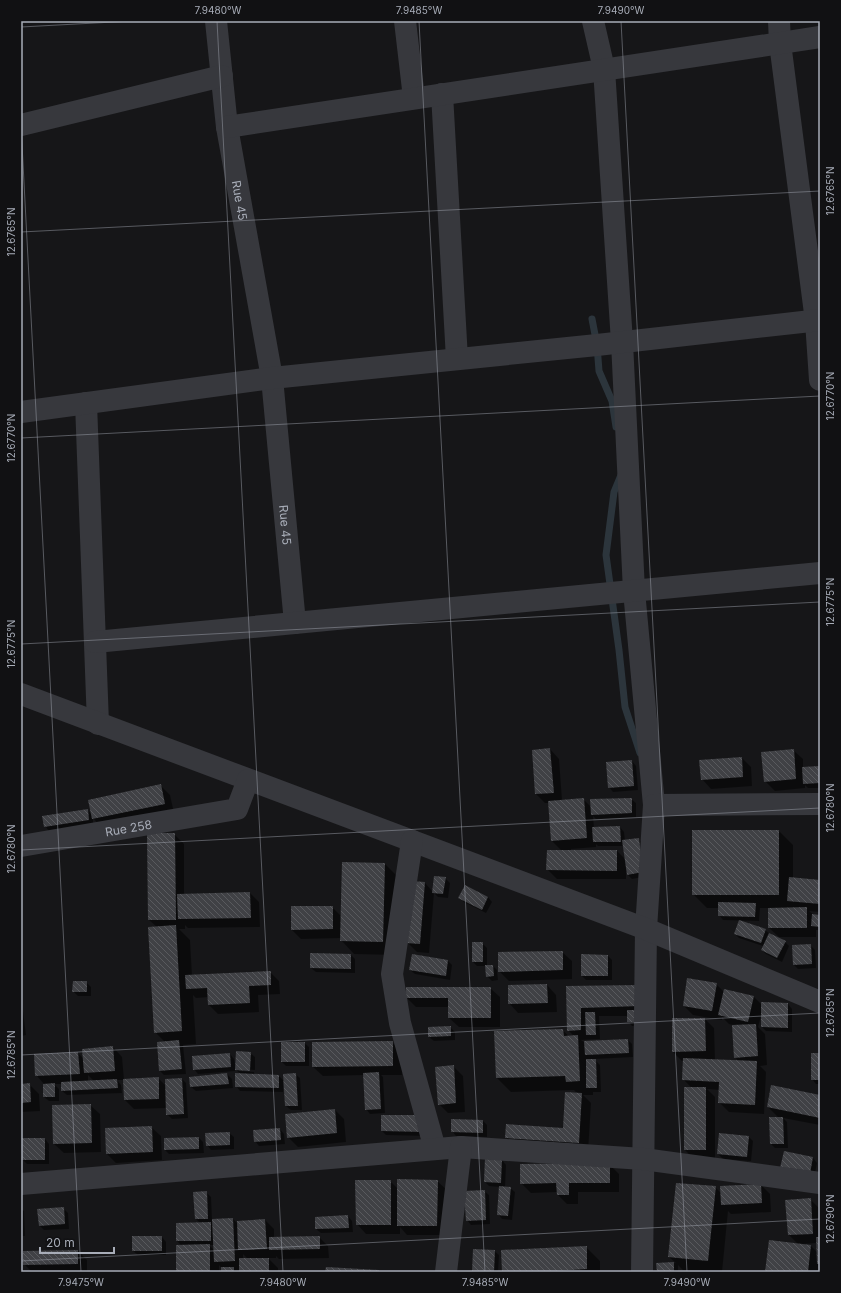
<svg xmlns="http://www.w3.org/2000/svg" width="841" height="1293" font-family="Inter,sans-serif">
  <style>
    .shadow { fill: #0007; fill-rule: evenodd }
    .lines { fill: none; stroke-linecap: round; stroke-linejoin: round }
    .stream { stroke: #2c353c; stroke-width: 7 }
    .building { fill: url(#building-back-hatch) }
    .minor { stroke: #37383d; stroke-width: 22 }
    .ticks { fill: none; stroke: #a8adb8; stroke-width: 1; stroke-opacity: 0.45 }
    .labels { text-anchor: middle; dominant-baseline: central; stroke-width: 3; stroke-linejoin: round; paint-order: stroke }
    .street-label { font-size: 12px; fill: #a8adb8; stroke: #111113 }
    .neatline { fill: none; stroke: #a8adb8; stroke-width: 1.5 }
    .ticks-label { font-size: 10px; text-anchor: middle; fill: #a8adb8 }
  </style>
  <defs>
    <pattern id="building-back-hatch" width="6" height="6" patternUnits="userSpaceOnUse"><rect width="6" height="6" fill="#404145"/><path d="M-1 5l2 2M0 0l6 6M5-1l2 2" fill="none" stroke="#595a5e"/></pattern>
  </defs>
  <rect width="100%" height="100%" fill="#161618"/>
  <!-- shadow -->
  <path class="shadow" d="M550 749 559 759 562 800 583 799 591 807 631 799 636 803V817L596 819 593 816 594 828 620 827 624 832 625 841 638 839 643 843 647 876 632 879 626 873V879H557L547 869 562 851 552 841 549 803H545L536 794ZM596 844 598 846H624L626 860 617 851H571V849L596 847Z
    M793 750 803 759V768L820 767V788H808L805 785V788L775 791 765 781Z
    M742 758 751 767 752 786 711 789 702 779Z
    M632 761 636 766 638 790 613 792 609 787Z
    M160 785 170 795 174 813 102 828 93 818V825L49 831 45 826 88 810 92 815Z
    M779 831 793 845V878L820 881V912L809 911 814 915 820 916V930H816V937H779L769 928V908H760L759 921 723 920 719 915V908H707L693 894Z
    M174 834 184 844V894L250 893 259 902 260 927 188 928 185 925V929H179L190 940 192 976 270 972 279 981 280 994 258 995 259 1012 218 1014 209 1005V997L196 998 193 995 196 1044 183 1045 186 1074 164 1075 160 1071 158 1042H165L155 1032 157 927 149 920Z
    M385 864 399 878 397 955 354 954 341 940V938L301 939 292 930 332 907 341 916Z
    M445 878 450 883 448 898 438 897 434 893 429 953 417 952 407 942 425 883 433 892Z
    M488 897 492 902 486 913 464 902 459 898Z
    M765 930 770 934 785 942 789 946 782 962 766 954 762 950 763 946 739 938 735 934Z
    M482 943 487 948V966H493L497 970 498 980 492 981 487 976V966H477L473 962Z
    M810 945 815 950 816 968 798 969 794 965Z
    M562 952 572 961V979L509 981 499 971Z
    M351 955 355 959V973L316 972 311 968Z
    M413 955 448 961 452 965 450 980 415 974 410 970Z
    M608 956 612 960V980H586L582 976Z
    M86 982 91 987V996H78L73 991Z
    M716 984 724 992 725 990 754 997 762 1005 788 1004 792 1009V1032L766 1031 762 1027 761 1016 758 1027 765 1034 767 1065 760 1066 766 1072 764 1114 729 1112 720 1103V1090L707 1089 715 1097V1159H694L685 1150V1088H692L683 1079 684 1061H682L673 1052 705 1019 714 1028 715 1060 739 1062 735 1057 737 1026 729 1024 722 1017V1020L693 1015 684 1006Z
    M547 985 556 995 557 1012 518 1013 509 1003Z
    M639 986 644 1026H632L628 1021V1016H599L600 1039 581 1040 584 1042 628 1040 632 1044 633 1057 594 1059 600 1065 601 1092H593V1095H583L591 1103 588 1152 516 1147 506 1138 564 1129 578 1094 574 1090 511 1092 497 1078 495 1032 563 1030 569 1037 574 1036 568 1030 567 987Z
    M490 988 500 997V1027H459L449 1018V1007H416L407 998Z
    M21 996 26 1035 21 1036Z
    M450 1027 455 1032V1040L434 1041 429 1037Z
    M392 1042 401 1052 402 1075H381L383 1077 385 1113 370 1114 366 1109 364 1075 323 1076 313 1067Z
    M304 1043 309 1047V1066H286L282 1062Z
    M113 1047 122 1057 124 1080 158 1078 166 1086 182 1079 186 1083 188 1118 172 1119 167 1114V1108L134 1109 125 1100 124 1080H117L121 1085 122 1093 67 1095 62 1091V1084H54L59 1089V1101H49L44 1097V1084L36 1075 78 1053 84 1059ZM88 1075 94 1081 88 1082Z
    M250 1053 255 1057V1070L239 1069V1071L254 1072V1075L279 1076 284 1081H283V1092L240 1091 236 1086 241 1074 235 1069V1071L198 1074 194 1069 230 1054 234 1059 235 1064H236Z
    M820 1054V1084H816L812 1079Z
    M453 1066 463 1076 465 1112 448 1113 439 1104Z
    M227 1074 232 1079 233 1088 196 1091 191 1087 190 1078Z
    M295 1074 300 1078 302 1110H291L286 1106Z
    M29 1084 39 1094 40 1111 21 1112V1085Z
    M820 1096V1125L783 1118 787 1122 788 1148H775L770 1143 779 1118 768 1107Z
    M90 1105 100 1114 101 1152 64 1153 54 1144 53 1106Z
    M335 1110 344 1119 346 1142 298 1147 288 1137Z
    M427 1121V1136L386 1135 382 1131Z
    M483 1121 487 1125V1137L456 1136 452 1131Z
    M151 1127 161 1136 162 1160 116 1163 107 1154Z
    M280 1129 284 1134 285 1144 259 1146 255 1141Z
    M229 1133 234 1137V1149L211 1150 207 1145Z
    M748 1136 753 1141 751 1161 723 1159 718 1154Z
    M199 1138 203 1142 204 1153 169 1154 165 1150Z
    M23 1139H45L49 1144V1164H27L23 1160Z
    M785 1152 813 1158 817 1163 814 1178Z
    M502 1160 506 1165 505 1187 510 1188 515 1192 512 1220 502 1219 498 1214 500 1187 489 1186 485 1182Z
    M609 1164 619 1174V1192H578V1204H567L558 1195 557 1192 531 1193 521 1183Z
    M390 1181 398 1189 437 1181 447 1190 446 1235H407L400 1227V1234H366L357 1224Z
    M761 1185 770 1194 771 1212 731 1214 728 1211 722 1272 683 1270 678 1265V1272H658L657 1264 676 1263 669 1257 715 1187 721 1193Z
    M484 1191 489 1195 490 1224 471 1225 467 1220Z
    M206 1192 211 1197 212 1220 233 1219 238 1224 265 1220 274 1229V1238L319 1237 328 1246 329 1258 279 1259 276 1256V1258H268L278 1268V1272H240V1270L236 1271 238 1272H222V1269L219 1265V1272H177L182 1246 177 1241 200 1223 196 1219ZM209 1245H215V1251ZM243 1254 248 1259H243Z
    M811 1200 820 1209V1266L819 1264 818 1268H820V1272H766L799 1245 789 1235ZM817 1243 818 1253 811 1246 800 1244Z
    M63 1208 68 1213 69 1229 44 1230 40 1226Z
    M21 1209 24 1211 25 1236H21Z
    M348 1216 352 1221 353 1232 321 1233 316 1229V1218Z
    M133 1237H162L166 1242V1255H138L133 1251Z
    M586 1247 600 1261V1272H503Z
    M78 1251 87 1260V1272H32L24 1264Z
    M494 1251 499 1255 498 1272H473Z"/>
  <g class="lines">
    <!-- stream -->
    <path class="stream" d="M592 319 597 345 599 371 612 401 616 427
      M621 475 614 492 606 555 619 650 625 707 640 753"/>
  </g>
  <!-- building -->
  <path class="building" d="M550 748 554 793 535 794 532 750Z
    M794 749 796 779 764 782 761 752Z
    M742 757 743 777 701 780 699 760Z
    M632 760 634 786 608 788 606 762Z
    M820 766V783L803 784 802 767Z
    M161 784 165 804 92 819 88 800Z
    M584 798 587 838 551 841 548 801Z
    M632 798V813L591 815 590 799Z
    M88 809 89 820 44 827 42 816Z
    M620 826 621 842H593L592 827Z
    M692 830H779V895H692Z
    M147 833H175L176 920H148Z
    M639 838 643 872 627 875 622 840Z
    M547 850H617V871L546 870Z
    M342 862 385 863 383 942 340 941Z
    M434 876 446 877 443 894 432 893Z
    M789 877 820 880V904L787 901Z
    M411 881 425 882 420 944 406 943Z
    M465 885 488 897 482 910 458 898Z
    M250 892 251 918 178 919 177 894Z
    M718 902 756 903 755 917 718 916Z
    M291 906H333V929L291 930Z
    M807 907V928H768V908Z
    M812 914 820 915V927L811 926Z
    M739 920 766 929 761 943 734 934Z
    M176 925 182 1031 154 1033 148 927Z
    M769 933 786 941 777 958 761 950Z
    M472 942H483V962H472Z
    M811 944 812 964 793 965 792 945Z
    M563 951V970L498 972V952Z
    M310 953 351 954V969L310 968Z
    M412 954 448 960 446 976 409 970Z
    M581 954 608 955V976H581Z
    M485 965H493L494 976 486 977Z
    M271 971V985L249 986 250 1003 208 1005 207 988 186 989 185 975Z
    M687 978 717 983 712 1011 683 1006Z
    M73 981H87V992H72Z
    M547 984 548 1003 508 1004V985Z
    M639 985 640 1006 581 1008V1030L567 1031 566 986Z
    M406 987H491V1018H448V998H406Z
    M724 989 754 996 748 1022 718 1015Z
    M761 1002 788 1003V1028L761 1027Z
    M627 1010H640V1022H627Z
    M585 1012H595L596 1035H586Z
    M672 1018H705L706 1051 672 1052Z
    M756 1024 758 1056 734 1058 732 1025Z
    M451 1026V1036L428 1037V1027Z
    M563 1029 564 1036 578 1035 580 1081 566 1082 565 1076 496 1078 494 1031Z
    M628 1039 629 1053 585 1055 584 1041Z
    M179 1040 182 1069 159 1071 157 1042Z
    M393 1041V1066L312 1067V1042Z
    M281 1042H305V1062H281Z
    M113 1046 115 1071 84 1073 82 1049Z
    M236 1051 251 1052 250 1071 235 1070Z
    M78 1052 80 1074 35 1076 34 1054Z
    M230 1053 231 1067 193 1070 192 1056Z
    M811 1053H820V1080H811Z
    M683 1058 757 1061 755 1105 718 1103 719 1082 682 1080Z
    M586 1059H596L597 1088H586Z
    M454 1065 456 1103 438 1105 435 1067Z
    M379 1072 381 1109 365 1110 363 1073Z
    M227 1073 229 1084 190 1087 189 1077Z
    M235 1073 279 1075V1088L235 1087Z
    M296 1073 298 1106H285L283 1074Z
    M159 1077V1099L124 1100 123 1079Z
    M182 1078 184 1114 166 1115 165 1079Z
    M117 1079 118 1088 61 1091V1082Z
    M30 1083 31 1102 21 1103V1084Z
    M55 1083V1097H43V1084Z
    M771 1085 820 1095V1118L767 1107Z
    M684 1087H706V1150H684Z
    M565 1092 582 1093 579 1143 505 1138 506 1124 563 1128Z
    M91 1104 92 1143 53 1144 52 1105Z
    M335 1109 337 1133 287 1138 285 1114Z
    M381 1115H423V1132L381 1131Z
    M769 1117H783L784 1144H770Z
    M451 1119 483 1120V1133L451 1132Z
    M152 1126 153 1152 106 1154 105 1128Z
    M280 1128 281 1140 254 1142 253 1130Z
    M230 1132V1145L206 1146 205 1133Z
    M719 1133 749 1136 747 1157 717 1154Z
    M199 1137V1149L164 1150V1138Z
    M22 1138H45V1160H22Z
    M784 1151 813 1157 810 1174 780 1168Z
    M485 1158 502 1159 501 1183 484 1182Z
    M610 1163V1183H569V1195H557L556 1183 520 1184V1164Z
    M397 1179 438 1180 437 1226H397Z
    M355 1180H391V1225H356Z
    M676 1183 716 1186 708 1261 668 1257Z
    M761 1184 762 1203 721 1205 720 1186Z
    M499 1186 511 1187 508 1216 497 1215Z
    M485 1190 486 1220 466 1221 464 1191Z
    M207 1191 208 1219H195L193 1192Z
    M811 1198 813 1234 788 1235 785 1200Z
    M64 1207 65 1224 39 1226 37 1209Z
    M348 1215 349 1228 315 1229V1217Z
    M233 1218 235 1261 214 1262 212 1219Z
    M265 1219 267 1249 238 1250 237 1221Z
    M211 1222V1241H176V1223Z
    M132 1236H162V1251H132Z
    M320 1236V1249L269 1250V1237Z
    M816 1237H820V1264H817Z
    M769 1240 811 1245 808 1272H765Z
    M210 1244V1272H176V1245Z
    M587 1246V1269L555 1271V1272H502L501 1250Z
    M473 1249 495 1250 494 1272H472Z
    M78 1250V1264L23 1265V1251Z
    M239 1258H269V1272H239Z
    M674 1262V1272H657L656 1263Z
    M221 1267H234V1272H221Z
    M326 1267 379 1270V1272H325Z"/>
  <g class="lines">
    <!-- minor -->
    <g class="minor">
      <path id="s1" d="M216 21 227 127 272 378 295 623"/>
      <path d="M405 21 414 98"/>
      <path d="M593 21 604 69 622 342 634 591 654 805 646 929 642 1272"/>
      <path d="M779 21 780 43 816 321 820 380"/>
      <path d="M442 94 457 359"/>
      <path d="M21 125 222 76"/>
      <path d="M227 127 820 37"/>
      <path d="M86 403 98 724"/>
      <path d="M21 412 272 378 597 345 820 320"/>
      <path d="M95 642 820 573"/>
      <path d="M21 694 646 929 820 1002"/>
      <path d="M654 805 820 804"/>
      <path d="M412 841 392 974 400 1023 435 1149"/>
      <path id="s2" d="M21 846 237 809 248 780"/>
      <path d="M21 1184 461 1147 643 1159 820 1183"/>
      <path d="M446 1272 461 1147"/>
    </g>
  </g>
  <!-- ticks -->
  <path class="ticks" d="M217 21 283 1272M419 21 485 1272M621 21 687 1272M21 27 132 21M21 125 81 1272M21 232 820 191M21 438 820 396M21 644 820 602M21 850 820 808M21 1055 820 1013M21 1261 820 1219"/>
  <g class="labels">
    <!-- street labels -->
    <g class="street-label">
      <text stroke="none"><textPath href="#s1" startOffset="181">Rue 45</textPath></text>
      <text stroke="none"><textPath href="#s1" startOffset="509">Rue 45</textPath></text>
      <text stroke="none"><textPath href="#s2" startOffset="109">Rue 258</textPath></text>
    </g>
  </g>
  <!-- border -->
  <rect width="841" height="1293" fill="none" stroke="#111113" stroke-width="44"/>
  <!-- scale -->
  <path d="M40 1247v6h74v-6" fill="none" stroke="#a8adb8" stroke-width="2"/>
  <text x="46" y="1247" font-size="12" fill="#a8adb8" stroke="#111113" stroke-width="3" paint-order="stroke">20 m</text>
  <rect x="22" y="22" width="797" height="1249" class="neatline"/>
  <g class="ticks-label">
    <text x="218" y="14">7.9480°W</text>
    <text x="419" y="14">7.9485°W</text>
    <text x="621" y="14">7.9490°W</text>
    <text transform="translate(830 191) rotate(-90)" y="4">12.6765°N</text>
    <text transform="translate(11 232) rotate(-90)" y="4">12.6765°N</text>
    <text transform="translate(830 396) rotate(-90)" y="4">12.6770°N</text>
    <text transform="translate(11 438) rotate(-90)" y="4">12.6770°N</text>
    <text transform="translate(830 602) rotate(-90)" y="4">12.6775°N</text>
    <text transform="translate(11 644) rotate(-90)" y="4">12.6775°N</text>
    <text transform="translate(830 808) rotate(-90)" y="4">12.6780°N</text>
    <text transform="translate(11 849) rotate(-90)" y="4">12.6780°N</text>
    <text transform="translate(830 1013) rotate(-90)" y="4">12.6785°N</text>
    <text transform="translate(11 1055) rotate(-90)" y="4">12.6785°N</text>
    <text transform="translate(830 1219) rotate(-90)" y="4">12.6790°N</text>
    <text x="81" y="1286">7.9475°W</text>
    <text x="283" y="1286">7.9480°W</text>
    <text x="485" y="1286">7.9485°W</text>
    <text x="687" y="1286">7.9490°W</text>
  </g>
</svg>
